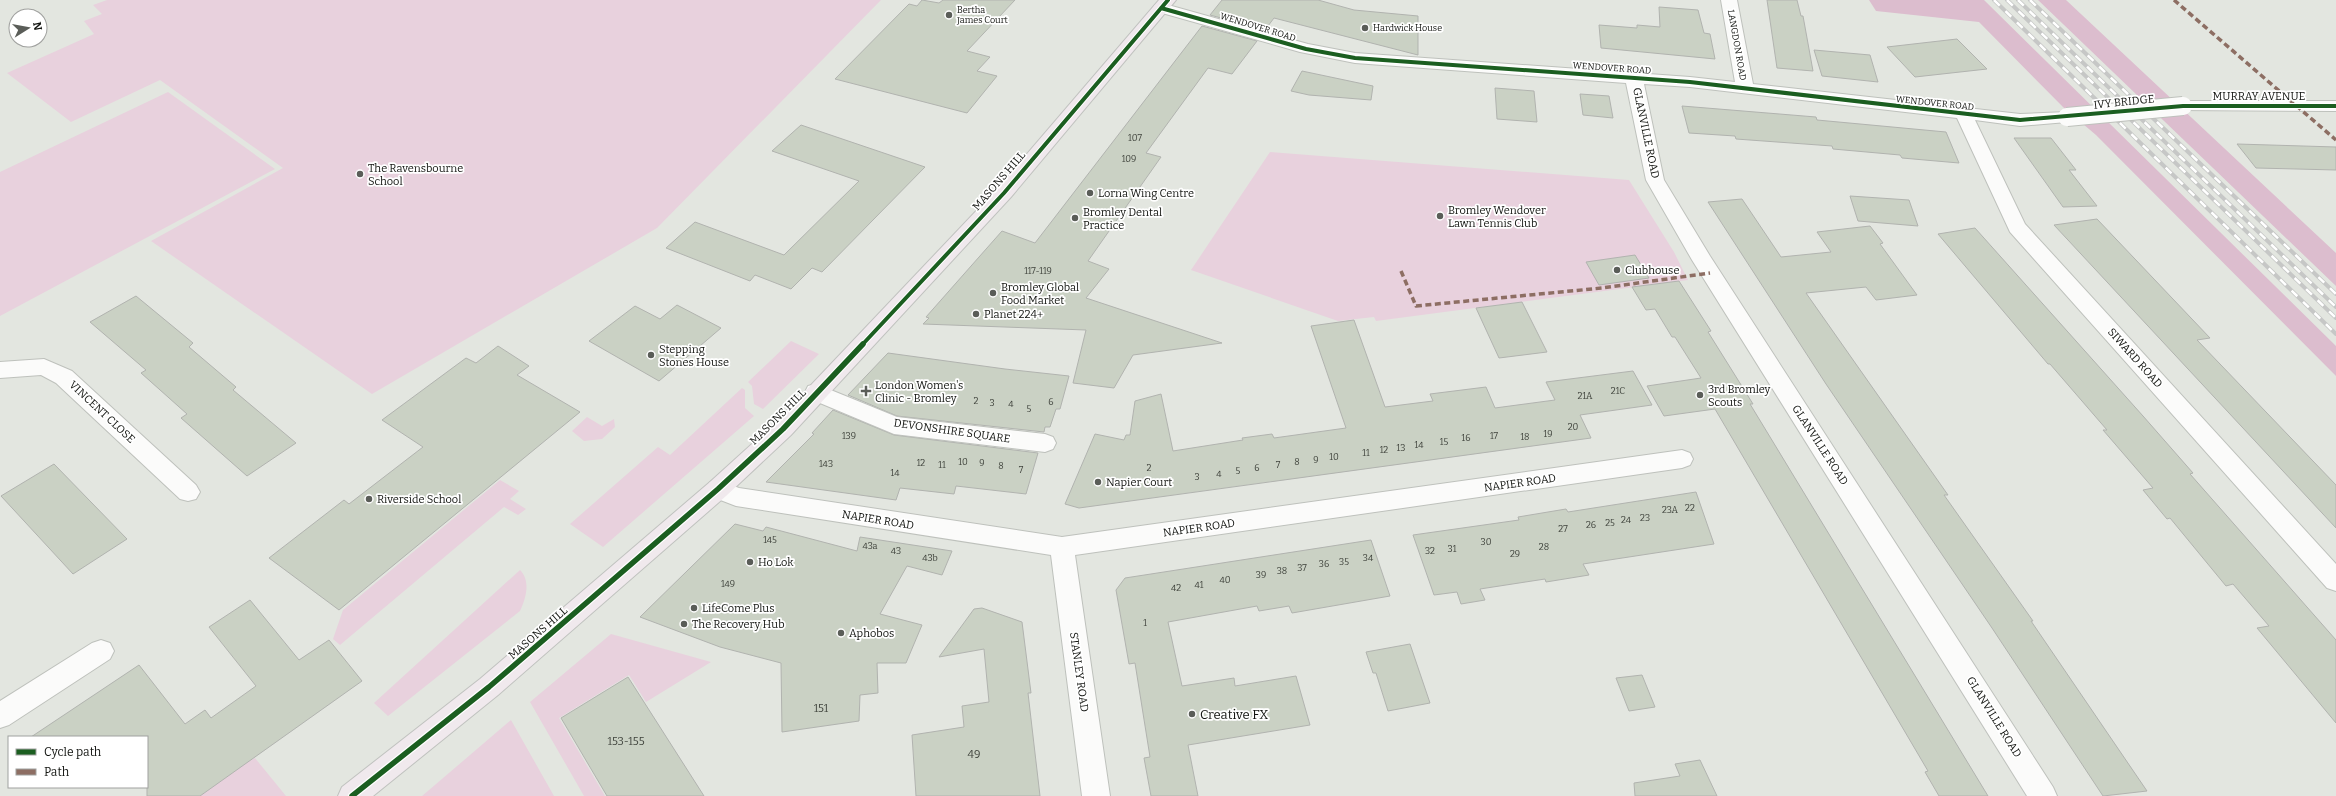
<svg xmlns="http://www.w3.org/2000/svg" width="2336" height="796" font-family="Bitter,serif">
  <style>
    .green { fill: #e8d1dd }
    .forest { fill: #dcbdce }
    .building { fill: #cad1c4; stroke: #b1b3af }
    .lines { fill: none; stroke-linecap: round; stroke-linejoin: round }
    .minor-casing { stroke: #bec1bc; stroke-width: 2 }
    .primary-casing { stroke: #c0c2bf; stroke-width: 2 }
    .minor { fill: #fbfbfa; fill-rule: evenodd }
    .primary { fill: #f0e9ed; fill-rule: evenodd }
    .rail-casing { stroke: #c6c7c6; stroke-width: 4 }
    .rail { stroke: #fff; stroke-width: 2.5; stroke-dasharray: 8; stroke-linecap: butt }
    .minor-bridge-casing { stroke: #bec1bc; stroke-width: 20; stroke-linecap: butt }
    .minor-bridge { stroke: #fbfbfa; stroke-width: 18 }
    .quiet { stroke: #8d6e63; stroke-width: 3.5; stroke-dasharray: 6 3.5; stroke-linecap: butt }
    .cycleway-far1-casing { stroke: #fff; stroke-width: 6 }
    .cycleway-casing { stroke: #fff; stroke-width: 8 }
    .cycleway-far1 { stroke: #1b5e20; stroke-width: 4 }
    .cycleway { stroke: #1b5e20; stroke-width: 5.5 }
    .poi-dot { fill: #5a5d58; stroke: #fff; stroke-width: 1.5 }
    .labels { text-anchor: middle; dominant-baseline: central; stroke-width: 3.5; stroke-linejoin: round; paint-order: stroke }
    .far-poi-label { font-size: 9px; fill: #11130f; stroke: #fff; text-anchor: start }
    .far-street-label { font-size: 9px; fill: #11130f; stroke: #fff }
    .number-label { font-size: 9px; fill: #40443d }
    .street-label { font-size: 11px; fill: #11130f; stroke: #fff }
    .poi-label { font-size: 11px; fill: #11130f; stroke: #fff; text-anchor: start }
    .near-number-label { font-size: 11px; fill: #40443d }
    .near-poi-label { font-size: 13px; fill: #11130f; stroke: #fff; text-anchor: start }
  </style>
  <rect width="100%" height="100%" fill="#e3e6e0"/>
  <!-- green -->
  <path class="green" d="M107 0H881L657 228 372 394 151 241 283 168 160 80 71 122 7 73 94 34 84 21 102 14 93 5Z
    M168 92 275 169 0 316V172Z
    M1270 152 1629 180 1674 252 1688 280 1376 321 1374 317 1338 321 1191 270Z
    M791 341 819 354 763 409 754 404 752 386 748 382Z
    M742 388 745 390V408L754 416 603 547 570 524 658 447 670 455Z
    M587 417 602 426 614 419 615 427 602 439 584 441 572 431Z
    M500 480 519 491 510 499 526 509 518 515 504 507 340 645 333 639 343 610Z
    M520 570C531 581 526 598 520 611L388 716 374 703Z
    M611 634 711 662 646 702 629 675 559 718 605 796H584L530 702Z
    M511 720 554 796H422Z
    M255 758 286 796H200L247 762Z"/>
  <!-- forest -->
  <path class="forest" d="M1869 0H1984L2336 346V376L2096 135 2063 107 1979 22 1876 11Z
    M2038 0H2066L2336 253V286Z"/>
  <!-- building -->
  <path class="building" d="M922 0 939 3 943 0H1015L967 51 990 57 977 71 997 76 967 113 835 79 909 4 917 6Z
    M1222 0H1318L1354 10 1418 16V55L1274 18 1265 30 1210 15Z
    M1767 0H1797L1801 16H1803L1813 71 1777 68Z
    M1659 7 1698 10 1704 33 1710 34 1715 59 1601 48 1599 25 1637 28V25L1660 27Z
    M1202 26 1257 41 1232 74 1208 68 1146 153 1161 157 1088 261 1109 269 1086 298 1222 343 1133 355 1114 388 1073 383 1086 330 923 324 929 318 926 317 1002 231 1035 243Z
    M1957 39 1987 69 1915 77 1887 47Z
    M1814 50 1870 55 1878 82 1822 76Z
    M1302 71 1373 86 1371 100 1309 95 1291 91Z
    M1495 88 1534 91 1537 122 1497 119Z
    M1580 94 1609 96 1613 118 1583 115Z
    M1682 106 1816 117 1817 120 1946 132 1959 163 1902 158 1900 155 1833 149 1832 146 1736 139 1735 136 1689 133Z
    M801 125 925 167 822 272 812 268 791 289 755 275 750 281 666 248 695 222 784 255 859 181 772 151Z
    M2014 138H2051L2076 170H2069L2097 206 2063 207Z
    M2237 144 2336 147V170L2256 168Z
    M1850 196 1909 200 1918 226 1858 221Z
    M1742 199 1781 257 1831 252 1817 232 1870 226 1883 243 1880 244 1917 295 1876 300 1866 287 1806 293 1948 495H1944L2033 621H2031L2147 791 2103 796 1992 628 1826 384 1708 202Z
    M2097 219 2210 338 2197 340 2336 485V528L2054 225Z
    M1975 228 2143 416 2193 473 2190 474 2336 640V723L2257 628 2269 626 2233 584 2226 586 2170 518 2167 519 2143 490 2153 488 2103 430H2107L2050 364H2048L1938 234Z
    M1635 255 1649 278 1599 285 1586 262Z
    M1679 281 1711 331 1708 332 1753 404H1750L1988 796H1939L1925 772 1928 771 1715 409 1664 416 1647 386 1701 378 1675 337H1672L1655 309 1646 310 1632 287Z
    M136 296 193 343 189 347 236 387 233 390 296 443 247 476 181 418 187 414 141 373 146 370 90 322Z
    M1522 302 1547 352 1499 358 1476 308Z
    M677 305 721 328 659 381 589 341 635 306 660 319Z
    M1354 320 1385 407 1433 401 1430 394 1486 387 1495 408 1555 400 1546 382 1633 371 1652 405 1580 415 1591 438 1079 508 1065 504 1095 434 1124 440 1126 435H1130L1135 401 1161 394 1173 451 1243 440 1242 438 1272 434 1274 438 1346 428 1311 326Z
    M498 346 529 366 517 375 580 412 339 610 269 558 344 500 349 504 423 447 382 420 466 358 476 363Z
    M888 353 1005 369 1069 376 1060 409H1056L1050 427H1045L1044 432 897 416 848 395Z
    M833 410 894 435 1038 453 1026 494 956 486 954 494 900 488 896 500 766 482 814 434 812 433Z
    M54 464 127 539 73 574 1 496Z
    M1696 492 1714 544 1583 564 1589 575 1546 582 1545 579 1480 589 1485 600 1461 604 1457 592 1434 595 1413 535 1519 520 1518 517 1566 509 1568 512Z
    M735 524 763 531 766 527 857 551 860 537 952 551 942 575 907 566 880 614 922 625 906 663H877L878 693 860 695 859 721 782 732 781 663 720 647 640 617Z
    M1371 540 1390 596 1292 613 1289 606 1259 611 1257 606 1168 622 1182 686 1234 678 1235 686 1296 676 1310 725 1188 745 1198 796H1151L1144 758 1150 757 1135 663 1129 664 1116 590 1125 578Z
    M250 600 299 660 329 640 362 681 200 796H147V737H31L139 665 185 724 205 710 211 718 256 686 209 627Z
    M982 608 1022 622 1031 693H1028L1040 796H916L912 735 964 727 962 706 989 702 984 649 939 657 974 609Z
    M1410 644 1430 703 1388 711 1376 673H1373L1366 652Z
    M1642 675 1655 707 1629 711 1616 678Z
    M628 677 704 796H607L561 718Z
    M1700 760 1717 796H1635L1634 783 1680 776 1675 764Z"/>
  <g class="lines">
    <defs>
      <path id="minor" d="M1721 0H1737L1753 84 2020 114 2067 112 2073 113 2076 117 2073 121 2067 122 2020 126 1975 120 2025 224 2336 564V591L2327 588 2010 232 1957 118 1690 87 1644 84 1664 180 1710 256 2053 787 2057 796H2027L1692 260 1646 180 1626 83 1355 63 1300 52 1155 11 1153 8 1155 5 1161 3 1308 44 1355 53 1690 77 1735 82Z
        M2183 101H2336V111L2177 110 2174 106 2177 102Z
        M44 359 72 371 196 485 200 492 196 499 188 501 180 499 56 383 41 375 0 378V362Z
        M816 384 897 417 1045 434 1053 437 1056 443 1053 449 1045 452 894 434 808 398 805 392 808 386Z
        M1682 450 1690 453 1693 459 1690 465 1682 468 1075 555 1110 796H1082L1051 555 736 506 710 496 706 489 710 482 718 480 739 488 1062 537Z
        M101 640 110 643 114 651 110 659 9 725 0 728V701L92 643Z"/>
      <path id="primary" d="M1159 0H1176L1011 197 791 435 726 496 498 695 373 796H338L342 787 480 679 710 482 775 423 997 189Z"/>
    </defs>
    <!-- minor casing -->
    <use href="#minor" class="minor-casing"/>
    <!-- primary casing -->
    <use href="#primary" class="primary-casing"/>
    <!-- minor -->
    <use href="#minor" class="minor"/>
    <!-- primary -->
    <use href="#primary" class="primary"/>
    <defs>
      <path id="rail" d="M1994 0 2336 334
        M2007 0 2336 318
        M2018 0 2336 307
        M2030 0 2336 294"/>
    </defs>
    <!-- rail casing -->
    <use href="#rail" class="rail-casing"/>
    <!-- rail -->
    <use href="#rail" class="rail"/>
    <defs>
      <path id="minor-bridge" d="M2067 117 2183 106"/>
    </defs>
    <!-- minor-bridge casing -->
    <use href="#minor-bridge" class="minor-bridge-casing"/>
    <!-- minor-bridge -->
    <use href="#minor-bridge" class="minor-bridge"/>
    <!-- quiet -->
    <path class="quiet" d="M2174 0 2336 140
      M1401 271 1416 306 1602 288 1710 273"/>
    <defs>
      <path id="cycleway-far1" d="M1161 8 1306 49 1355 58 1690 82 2020 120 2183 106H2336
        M862 345 1004 193 1168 0"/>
      <path id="cycleway" d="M352 796 489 687 718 489 783 429 863 344"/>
    </defs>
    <!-- cycleway-far1 casing -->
    <use href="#cycleway-far1" class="cycleway-far1-casing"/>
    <!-- cycleway casing -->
    <use href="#cycleway" class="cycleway-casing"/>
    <!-- cycleway-far1 -->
    <use href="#cycleway-far1" class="cycleway-far1"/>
    <!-- cycleway -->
    <use href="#cycleway" class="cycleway"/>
  </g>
  <!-- markers -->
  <g class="poi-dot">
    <circle cx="949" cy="15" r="4"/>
    <circle cx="1365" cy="28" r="4"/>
    <circle cx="360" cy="174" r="4"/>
    <circle cx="1090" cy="193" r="4"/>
    <circle cx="1440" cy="216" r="4"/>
    <circle cx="1075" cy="218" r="4"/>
    <circle cx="1617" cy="270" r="4"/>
    <circle cx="993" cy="293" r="4"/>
    <circle cx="976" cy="314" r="4"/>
    <circle cx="651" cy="355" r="4"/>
    <path d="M864 385h4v4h4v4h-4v4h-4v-4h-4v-4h4z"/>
    <circle cx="1700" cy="395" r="4"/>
    <circle cx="1098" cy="482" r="4"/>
    <circle cx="369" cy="499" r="4"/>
    <circle cx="750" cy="562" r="4"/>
    <circle cx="694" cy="608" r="4"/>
    <circle cx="684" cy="624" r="4"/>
    <circle cx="841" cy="633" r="4"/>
    <circle cx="1192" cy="714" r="4"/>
  </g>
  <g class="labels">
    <!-- far-poi labels -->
    <g class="far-poi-label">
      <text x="957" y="10">Bertha<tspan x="957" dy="10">James Court</tspan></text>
      <text x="1373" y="28">Hardwick House</text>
    </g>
    <!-- far-street labels -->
    <g class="far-street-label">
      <text transform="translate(1258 27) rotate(17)">WENDOVER ROAD</text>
      <text transform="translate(1737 45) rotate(80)">LANGDON ROAD</text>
      <text transform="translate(1612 68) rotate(4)">WENDOVER ROAD</text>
      <text transform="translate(1935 103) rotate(6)">WENDOVER ROAD</text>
    </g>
    <!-- number labels -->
    <g class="number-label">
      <text x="1135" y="138">107</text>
      <text x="1129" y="159">109</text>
      <text x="1038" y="271">117-119</text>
      <text x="1618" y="391">21C</text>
      <text x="1585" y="396">21A</text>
      <text x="976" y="401">2</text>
      <text x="1051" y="402">6</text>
      <text x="992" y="403">3</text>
      <text x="1011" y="404">4</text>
      <text x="1029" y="409">5</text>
      <text x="1573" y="427">20</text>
      <text x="1548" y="434">19</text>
      <text x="849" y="436">139</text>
      <text x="1494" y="436">17</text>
      <text x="1525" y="437">18</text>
      <text x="1466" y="438">16</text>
      <text x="1444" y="442">15</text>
      <text x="1419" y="445">14</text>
      <text x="1401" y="448">13</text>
      <text x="1384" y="450">12</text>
      <text x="1366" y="453">11</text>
      <text x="1334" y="457">10</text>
      <text x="1316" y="460">9</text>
      <text x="963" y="462">10</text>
      <text x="1297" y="462">8</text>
      <text x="921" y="463">12</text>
      <text x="982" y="463">9</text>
      <text x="826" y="464">143</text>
      <text x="942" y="465">11</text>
      <text x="1278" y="465">7</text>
      <text x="1001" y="466">8</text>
      <text x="1149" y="468">2</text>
      <text x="1257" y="468">6</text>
      <text x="1021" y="470">7</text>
      <text x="1238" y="471">5</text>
      <text x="895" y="473">14</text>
      <text x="1219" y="474">4</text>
      <text x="1197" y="477">3</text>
      <text x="1690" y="508">22</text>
      <text x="1670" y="510">23A</text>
      <text x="1645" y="518">23</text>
      <text x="1626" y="520">24</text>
      <text x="1610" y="523">25</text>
      <text x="1591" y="525">26</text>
      <text x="1563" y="529">27</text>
      <text x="770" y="540">145</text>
      <text x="1486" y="542">30</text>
      <text x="870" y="546">43a</text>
      <text x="1544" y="547">28</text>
      <text x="1452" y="549">31</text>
      <text x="896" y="551">43</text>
      <text x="1430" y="551">32</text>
      <text x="1515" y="554">29</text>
      <text x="930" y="558">43b</text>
      <text x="1368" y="558">34</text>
      <text x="1344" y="562">35</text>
      <text x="1324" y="564">36</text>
      <text x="1302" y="568">37</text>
      <text x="1282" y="571">38</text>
      <text x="1261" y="575">39</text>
      <text x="1225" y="580">40</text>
      <text x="728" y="584">149</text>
      <text x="1199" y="585">41</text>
      <text x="1176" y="588">42</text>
      <text x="1145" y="623">1</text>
    </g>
    <!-- street labels -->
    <g class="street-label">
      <text x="2259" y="96">MURRAY AVENUE</text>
      <text transform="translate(2124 102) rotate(-6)">IVY BRIDGE</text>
      <text transform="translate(1646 133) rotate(78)">GLANVILLE ROAD</text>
      <text transform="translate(999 181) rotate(-49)">MASONS HILL</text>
      <text transform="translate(2135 358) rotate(48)">SIWARD ROAD</text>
      <text transform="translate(102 412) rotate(43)">VINCENT CLOSE</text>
      <text transform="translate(778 417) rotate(-45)">MASONS HILL</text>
      <text transform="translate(952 431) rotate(8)">DEVONSHIRE SQUARE</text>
      <text transform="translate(1820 445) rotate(57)">GLANVILLE ROAD</text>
      <text transform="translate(1520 483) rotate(-8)">NAPIER ROAD</text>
      <text transform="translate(878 520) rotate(9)">NAPIER ROAD</text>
      <text transform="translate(1199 528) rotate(-8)">NAPIER ROAD</text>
      <text transform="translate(538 633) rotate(-41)">MASONS HILL</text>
      <text transform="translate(1079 672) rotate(82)">STANLEY ROAD</text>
      <text transform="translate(1994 717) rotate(58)">GLANVILLE ROAD</text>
    </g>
    <!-- poi labels -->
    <g class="poi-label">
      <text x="368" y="168">The Ravensbourne<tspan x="368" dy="13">School</tspan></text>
      <text x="1098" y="193">Lorna Wing Centre</text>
      <text x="1448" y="210">Bromley Wendover<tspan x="1448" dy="13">Lawn Tennis Club</tspan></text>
      <text x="1083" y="212">Bromley Dental<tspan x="1083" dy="13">Practice</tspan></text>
      <text x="1625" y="270">Clubhouse</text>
      <text x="1001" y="287">Bromley Global<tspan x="1001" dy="13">Food Market</tspan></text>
      <text x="984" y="314">Planet 224+</text>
      <text x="659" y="349">Stepping<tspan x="659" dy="13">Stones House</tspan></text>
      <text x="875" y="385">London Women's<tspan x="875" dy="13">Clinic - Bromley</tspan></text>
      <text x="1708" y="389">3rd Bromley<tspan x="1708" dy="13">Scouts</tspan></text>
      <text x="1106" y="482">Napier Court</text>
      <text x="377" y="499">Riverside School</text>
      <text x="758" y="562">Ho Lok</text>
      <text x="702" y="608">LifeCome Plus</text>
      <text x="692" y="624">The Recovery Hub</text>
      <text x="849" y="633">Aphobos</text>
    </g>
    <!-- near-number labels -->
    <g class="near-number-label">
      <text x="821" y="708">151</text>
      <text x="626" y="741">153-155</text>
      <text x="974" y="754">49</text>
    </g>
    <!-- near-poi labels -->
    <g class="near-poi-label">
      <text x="1200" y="714">Creative FX</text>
    </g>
  </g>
  <!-- legend -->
  <rect x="8" y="736" width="140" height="52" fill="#ffffff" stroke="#a0a19f"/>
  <rect x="16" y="749" width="20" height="6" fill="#1b5e20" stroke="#a0a19f"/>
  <text x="44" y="756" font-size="12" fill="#11130f">Cycle path</text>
  <rect x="16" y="769" width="20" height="6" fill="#8d6e63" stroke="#a0a19f"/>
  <text x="44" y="776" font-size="12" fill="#11130f">Path</text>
  <!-- north arrow -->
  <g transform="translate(28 28) rotate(79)"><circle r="19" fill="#ffffff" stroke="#a0a19f"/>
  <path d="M0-3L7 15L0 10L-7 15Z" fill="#5a5d58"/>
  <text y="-6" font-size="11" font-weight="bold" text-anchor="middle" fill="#11130f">N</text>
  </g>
</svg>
